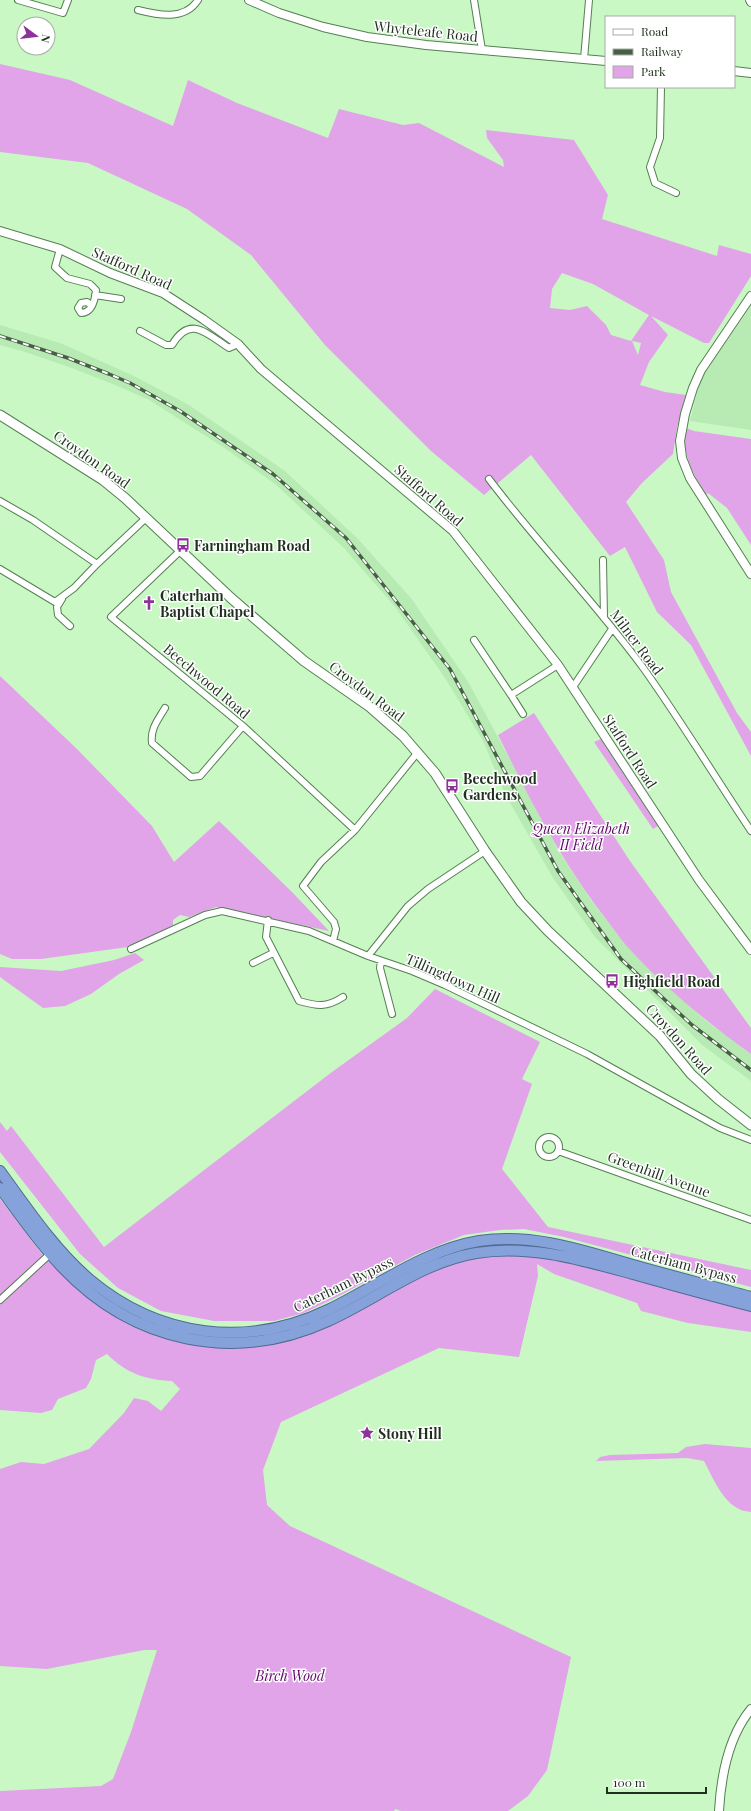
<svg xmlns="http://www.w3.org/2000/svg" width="751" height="1811" font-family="'Playfair Display',serif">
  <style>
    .built { fill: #b8ebb4 }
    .green { fill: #e1a4e8; fill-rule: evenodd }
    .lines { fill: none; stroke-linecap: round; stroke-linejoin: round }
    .minor-casing { stroke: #557f52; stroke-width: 8 }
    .tertiary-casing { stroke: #557f52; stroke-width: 10 }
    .secondary-casing { stroke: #557f52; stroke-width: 11 }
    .trunk-casing { stroke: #4e6b91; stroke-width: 12 }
    .minor { stroke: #fff; stroke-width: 6 }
    .tertiary { stroke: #fff; stroke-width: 8 }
    .secondary { stroke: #fff; stroke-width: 9 }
    .trunk { stroke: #86a2da; stroke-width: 10 }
    .rail-casing { stroke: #476045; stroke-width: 3.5 }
    .rail { stroke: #fff; stroke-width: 2; stroke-dasharray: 6; stroke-linecap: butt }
    .labels { text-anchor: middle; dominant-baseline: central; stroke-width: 3; stroke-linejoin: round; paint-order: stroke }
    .street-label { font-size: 14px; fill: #1e301d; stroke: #fff }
    .poi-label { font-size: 14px; font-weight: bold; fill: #1e301d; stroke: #fff; text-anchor: start }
    .park-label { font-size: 14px; font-style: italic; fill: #5f0769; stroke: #fff }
  </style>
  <rect width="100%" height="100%" fill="#c9f8c5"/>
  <!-- built -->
  <path class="built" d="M751 306V430L690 421 700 380Z
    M0 325 60 343 132 375 189 405 285 471 358 539 411 598 469 683 558 850 592 902 633 953 706 1021 751 1054V1081L702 1045 595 937 553 878 505 794 483 741 445 678 395 607 344 548 275 484 223 447 149 400 120 387 69 367 25 352 0 345Z"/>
  <!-- green -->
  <path class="green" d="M0 64 70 80 173 126 188 80 237 103 328 138 339 109 403 125 419 123 504 167 503 160 487 138 486 130 574 140 608 195 602 219 717 256 719 245 751 254V276L709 343H704L651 316 668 335 649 362 640 385 665 392 686 395 677 427 673 454 642 483 626 502 664 560 671 592 737 713 751 732V756L691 645 657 612 625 547 610 556 531 455 484 495 431 451 325 345 251 255 187 209 88 163 0 152ZM562 273 593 284 649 315 631 341 611 335 606 325 587 306 570 310 550 308 552 289ZM632 341 641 343 638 355Z
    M686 428 694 431 751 439V545L727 508 708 493 706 495C693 474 681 453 686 428Z
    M0 676 77 749 152 826 174 862 219 821 293 893 329 931 216 907 189 917 180 915 173 920V925L148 941 128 947 41 959H12L0 954Z
    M534 713 630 861 751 1028V1054C709 1024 669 991 633 953 624 944 617 933 609 923 563 865 530 800 498 735Z
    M601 739 603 742 658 826 653 829 594 742Z
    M135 953 144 960 119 974 91 994 65 1006 43 1008 0 977V967L61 971 114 960Z
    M435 989 540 1042 522 1079 532 1084 502 1169 548 1227 751 1270V1287L564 1237 524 1229 500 1230 464 1235 415 1255 339 1296 304 1313 274 1321H214L161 1311 118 1288 80 1254 0 1152V1122L7 1131 11 1126 104 1247 332 1072 407 1018Z
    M0 1199 41 1253 81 1293 131 1326 168 1340 210 1348H245L291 1341 337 1323 394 1290 448 1264 475 1256H532L576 1263 751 1311V1332L688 1323 641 1311 637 1303 554 1274 537 1264 538 1276 519 1357 439 1348 281 1422 263 1470 267 1505 290 1526 571 1657 547 1770 528 1796 508 1811H401L395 1809 394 1811H0V1791L101 1786 113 1779 131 1732 157 1650H144L47 1669 0 1666V1469L21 1462 44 1464 89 1449 124 1413 134 1398 148 1401 161 1411 180 1389 172 1381C145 1380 126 1373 107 1354L96 1360 91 1379 86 1388 58 1399 52 1410 41 1413 0 1410Z
    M705 1444 751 1448V1512C747 1511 742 1511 739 1509 722 1501 712 1476 704 1461L687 1458 596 1461 600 1457 610 1455 678 1453 686 1447Z"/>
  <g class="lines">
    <defs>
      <path id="minor" d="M18 0 63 13 68 0
        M474 0 482 50
        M138 10C158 15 185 21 198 0
        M584 59 589 0
        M661 87 660 138 650 167 655 183 676 193
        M60 249 55 267 67 278 90 284 96 290C95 300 92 313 81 313L78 308 81 303 87 302 91 305
        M95 295 121 299
        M140 331 166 345H172C190 314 207 334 229 348L238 344
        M489 479C538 544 596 603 644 669 681 721 715 777 751 831
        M0 501 33 520 97 564 146 518
        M180 551 111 617 243 726 355 830
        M603 560 604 618
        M0 569 55 602 74 588 97 564
        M62 599 57 607 58 615 70 626
        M474 640 511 695
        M573 687 612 629
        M165 708C158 720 150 729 152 743L191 777 200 776 243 726
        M523 714 511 695 558 665
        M268 920 266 937 299 1001C317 1006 326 1008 343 997
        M333 941 336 929 334 922 303 886 321 862 355 830 418 752
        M131 949 205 915 222 911 309 931 368 956 412 971 445 985 587 1054 720 1128 751 1140
        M368 956 408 906 428 889 485 851
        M381 961 380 968 392 1014
        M253 963 273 953
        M539 1147a10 10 0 1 1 20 0a10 10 0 1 1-20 0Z
        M558 1151 751 1220
        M0 1300 50 1254"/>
      <path id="tertiary" d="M249 0 279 13 323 27 367 37 426 45 606 61
        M750 0 751 2
        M734 71 751 73
        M0 231 60 249 110 273 163 293 203 319 238 344 261 369 453 531 558 665 699 880 751 950
        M751 296 701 370 693 388 685 414 680 441 682 458 690 478 751 574
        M719 1811C721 1776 728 1737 751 1709"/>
      <path id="secondary" d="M0 415 103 480 125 498 231 598 304 661 370 707 403 736 435 773 485 851 521 902 548 931 660 1036 691 1074 718 1099 751 1125"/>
      <path id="trunk" d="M0 1171C27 1208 54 1249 89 1279 159 1338 248 1349 330 1309 379 1285 425 1250 479 1241 533 1233 582 1250 633 1265 672 1276 711 1286 751 1297
        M0 1188C20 1215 39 1243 62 1267 133 1342 234 1364 328 1321 377 1299 422 1262 476 1253 530 1244 582 1260 633 1274 672 1285 712 1296 751 1306"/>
    </defs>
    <!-- minor casing -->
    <use href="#minor" class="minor-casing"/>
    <!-- tertiary casing -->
    <use href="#tertiary" class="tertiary-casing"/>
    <!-- secondary casing -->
    <use href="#secondary" class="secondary-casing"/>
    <!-- trunk casing -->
    <use href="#trunk" class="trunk-casing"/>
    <!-- minor -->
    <use href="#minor" class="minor"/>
    <!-- tertiary -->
    <use href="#tertiary" class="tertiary"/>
    <!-- secondary -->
    <use href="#secondary" class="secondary"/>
    <!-- trunk -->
    <use href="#trunk" class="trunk"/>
    <defs>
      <path id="rail" d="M0 336 68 358 109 374 130 383 180 411 273 474 346 538 450 669 558 871 621 959 692 1025 751 1070"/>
    </defs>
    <!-- rail casing -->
    <use href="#rail" class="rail-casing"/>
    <!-- rail -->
    <use href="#rail" class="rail"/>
  </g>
  <!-- icons -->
  <defs>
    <symbol id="bus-bare" viewBox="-9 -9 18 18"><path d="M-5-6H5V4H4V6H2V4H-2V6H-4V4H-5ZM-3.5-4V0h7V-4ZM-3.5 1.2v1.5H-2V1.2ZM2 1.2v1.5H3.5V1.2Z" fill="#8f319b" stroke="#fff" stroke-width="2.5" paint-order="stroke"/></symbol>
    <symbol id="church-bare" viewBox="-9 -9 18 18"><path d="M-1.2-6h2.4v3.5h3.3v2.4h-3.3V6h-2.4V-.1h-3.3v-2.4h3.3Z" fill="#8f319b" stroke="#fff" stroke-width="2.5" paint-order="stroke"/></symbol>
    <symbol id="sight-bare" viewBox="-9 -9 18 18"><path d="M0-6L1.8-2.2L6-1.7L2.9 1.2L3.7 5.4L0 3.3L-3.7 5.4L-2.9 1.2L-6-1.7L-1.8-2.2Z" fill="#8f319b" stroke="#fff" stroke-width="2.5" paint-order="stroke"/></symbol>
  </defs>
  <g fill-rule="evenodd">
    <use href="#bus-bare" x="173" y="535" width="20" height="20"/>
    <use href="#church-bare" x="139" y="593" width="20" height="20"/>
    <use href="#bus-bare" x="442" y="776" width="20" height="20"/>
    <use href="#bus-bare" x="602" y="971" width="20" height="20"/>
    <use href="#sight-bare" x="357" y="1423" width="20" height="20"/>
  </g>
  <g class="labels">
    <!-- street labels -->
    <g class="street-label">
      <text transform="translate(426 31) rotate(6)">Whyteleafe Road</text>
      <text transform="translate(132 268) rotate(24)">Stafford Road</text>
      <text transform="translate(92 459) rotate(35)">Croydon Road</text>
      <text transform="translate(429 495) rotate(41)">Stafford Road</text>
      <text transform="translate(637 642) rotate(53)">Milner Road</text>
      <text transform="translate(207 681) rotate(40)">Beechwood Road</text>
      <text transform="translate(367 691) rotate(37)">Croydon Road</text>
      <text transform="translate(630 751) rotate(57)">Stafford Road</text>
      <text transform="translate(453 978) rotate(24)">Tillingdown Hill</text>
      <text transform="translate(679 1039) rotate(48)">Croydon Road</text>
      <text transform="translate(659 1174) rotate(20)">Greenhill Avenue</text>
      <text transform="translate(684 1264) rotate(15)">Caterham Bypass</text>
      <text transform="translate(343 1284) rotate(-26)">Caterham Bypass</text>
    </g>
    <!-- poi labels -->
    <g class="poi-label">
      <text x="194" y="545">Farningham Road</text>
      <text x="160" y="595">Caterham<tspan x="160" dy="16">Baptist Chapel</tspan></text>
      <text x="463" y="778">Beechwood<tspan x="463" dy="16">Gardens</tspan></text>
      <text x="623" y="981">Highfield Road</text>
      <text x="378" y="1433">Stony Hill</text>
    </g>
    <!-- park labels -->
    <g class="park-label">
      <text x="581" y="828">Queen Elizabeth<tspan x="581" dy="16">II Field</tspan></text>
      <text x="290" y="1675">Birch Wood</text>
    </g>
  </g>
  <!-- legend -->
  <rect x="605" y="16" width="130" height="72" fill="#ffffff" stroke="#a5aca5"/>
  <rect x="613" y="29" width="20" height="6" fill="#ffffff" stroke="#a5aca5"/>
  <text x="641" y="36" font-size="12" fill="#1e301d">Road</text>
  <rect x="613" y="49" width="20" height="6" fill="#476045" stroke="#a5aca5"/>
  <text x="641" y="56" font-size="12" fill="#1e301d">Railway</text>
  <rect x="613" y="66" width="20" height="12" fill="#e1a4e8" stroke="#a5aca5"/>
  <text x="641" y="76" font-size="12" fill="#1e301d">Park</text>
  <!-- north arrow -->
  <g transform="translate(36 36) rotate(105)"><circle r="19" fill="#ffffff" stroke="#a5aca5"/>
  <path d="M0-3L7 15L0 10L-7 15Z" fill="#8f319b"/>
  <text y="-6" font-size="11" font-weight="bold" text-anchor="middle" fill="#1e301d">N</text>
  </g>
  <!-- scale -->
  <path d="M607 1787v6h99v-6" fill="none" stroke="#1e301d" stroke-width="2"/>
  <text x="613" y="1787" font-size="12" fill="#1e301d" stroke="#ffffff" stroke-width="3" paint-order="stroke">100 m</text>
</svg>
